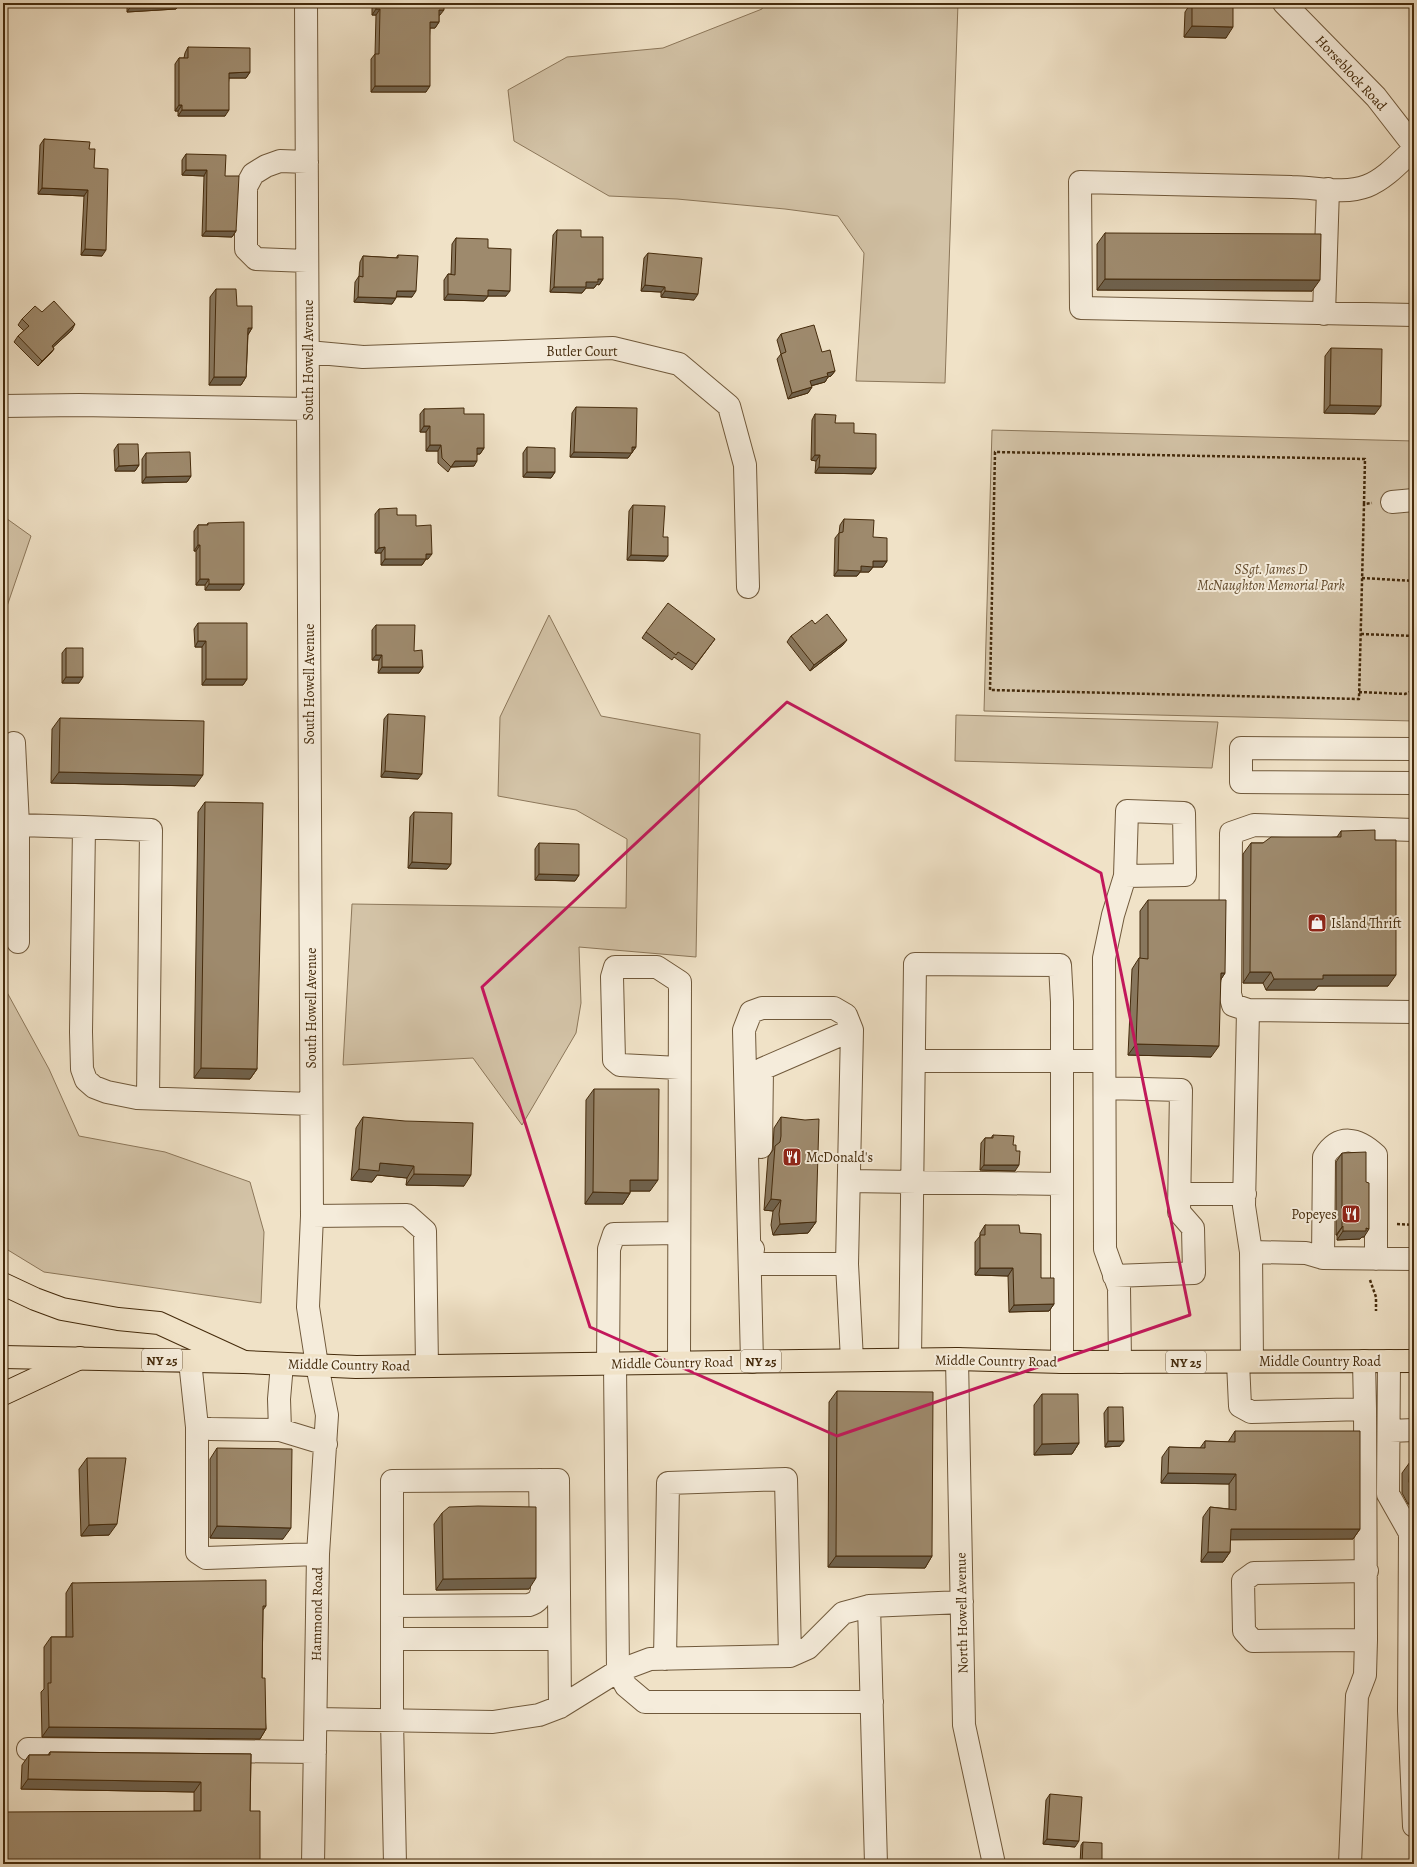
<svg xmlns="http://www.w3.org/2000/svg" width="1417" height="1867" font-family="Alegreya,serif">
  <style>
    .green { fill: #d3c3a7; stroke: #8c775a }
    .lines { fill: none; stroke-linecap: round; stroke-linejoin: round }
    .minor-casing { stroke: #70593b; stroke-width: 24 }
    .major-casing { stroke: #452b0c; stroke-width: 24 }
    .highway-casing { stroke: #452b0c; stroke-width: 24 }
    .path { stroke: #452b0c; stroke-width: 2.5; stroke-dasharray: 3 2; stroke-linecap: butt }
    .minor { stroke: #f5ecdb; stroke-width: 22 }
    .major { stroke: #f0e2c7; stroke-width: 22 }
    .highway { stroke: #f0e2c7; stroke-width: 22 }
    .wall { fill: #88775e; stroke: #452b0c }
    .shaded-wall { fill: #6f614c; stroke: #452b0c }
    .building { fill: #9e8a6d; stroke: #452b0c }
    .marked { fill: none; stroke: #c2185b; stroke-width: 3; stroke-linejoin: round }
    .labels { text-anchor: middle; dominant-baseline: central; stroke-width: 4; stroke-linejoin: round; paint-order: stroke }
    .shield { fill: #f5ecdb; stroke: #7a654a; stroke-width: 1 }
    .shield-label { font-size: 13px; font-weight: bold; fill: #452b0c }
    .street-label { font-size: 14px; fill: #452b0c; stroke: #f5ecdb }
    .park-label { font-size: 14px; font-style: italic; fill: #61492b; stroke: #f5ecdb }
    .poi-label { font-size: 14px; fill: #452b0c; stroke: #f5ecdb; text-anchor: start }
  </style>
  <rect width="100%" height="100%" fill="#f0e2c7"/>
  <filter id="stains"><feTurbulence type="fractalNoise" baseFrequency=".005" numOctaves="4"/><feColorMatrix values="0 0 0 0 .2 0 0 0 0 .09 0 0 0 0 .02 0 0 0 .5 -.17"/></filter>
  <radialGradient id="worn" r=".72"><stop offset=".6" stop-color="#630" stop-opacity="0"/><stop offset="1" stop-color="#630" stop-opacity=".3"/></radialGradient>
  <!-- green -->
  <path class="green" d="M3 3H6L3 75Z
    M764 3H958L945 383 856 381 864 253 838 216 785 209 677 199 609 196 514 141 508 90 567 57 663 48 762 9Z
    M992 430 1414 441V721L984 711Z
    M3 516 31 536 3 618Z
    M549 615 601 716 700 734 696 957 579 947 581 1003 576 1033 522 1125 473 1058 343 1065 352 904 626 908 627 839 576 810 498 796 500 717Z
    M956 715 1218 722 1212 768 955 761Z
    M3 985 49 1069 79 1136 165 1152 250 1182 264 1232 261 1303 44 1272 3 1247Z"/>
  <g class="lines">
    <defs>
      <path id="minor" d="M306 3 312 1216 308 1307 317 1365 327 1415 318 1554 313 1864
        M1284 3 1376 97 1414 146
        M1414 149C1400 162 1385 179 1367 186 1343 195 1316 187 1292 187 1221 185 1151 184 1080 182L1081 308 1414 315
        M307 162 280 161 266 166 253 174 246 187V249L256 259 307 261
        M1324 314 1328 189
        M308 352 363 357 613 348 679 364 729 406 745 465 748 587
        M3 406 79 405 308 409
        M1392 502 1414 500
        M14 743 18 825
        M1414 749 1241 748V782L1414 783
        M1414 830 1254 825 1231 833 1230 994 1233 1005 1248 1010 1414 1012
        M18 942V825L84 827
        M1248 1010 1244 1206 1251 1252 1252 1361
        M914 1061H1104
        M1105 1088 1181 1090 1179 1212 1193 1228 1194 1273 1114 1276
        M148 1098 151 830 84 827 81 1032 82 1069 86 1080 94 1087 107 1092 137 1098 311 1104
        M761 1147 762 1069 852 1030
        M849 1181 1062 1184
        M1180 1194H1245
        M312 1216 407 1215 425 1231 427 1366
        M753 1249 750 1264H847
        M1251 1252 1306 1253 1323 1258 1414 1259
        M1323 1258 1324 1157C1339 1133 1358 1138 1376 1155V1259
        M910 1359 915 964 1060 965 1062 1002V1362
        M957 1359 964 1725 994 1864
        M190 1361 197 1427V1552L206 1558 318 1554
        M1389 1361 1388 1494 1410 1533 1409 1711 1414 1826
        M679 1362 680 982 657 967H615L612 977 614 1060 620 1065 679 1068
        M752 1362 744 1030 751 1012 762 1008H834L846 1015 852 1030 847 1264 852 1360
        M1120 1362 1119 1288 1105 1249 1104 958 1113 915 1125 876 1127 811 1184 813 1185 875 1125 876
        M1238 1362 1240 1406 1251 1412 1365 1409 1364 1361
        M608 1364 609 1249 614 1234 679 1233
        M615 1364 618 1671 626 1686 645 1702H872
        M1365 1409 1366 1640 1253 1641 1244 1631 1243 1581 1254 1573 1367 1571
        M197 1427 210 1429 280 1430 326 1444
        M280 1430 279 1399 282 1364
        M1390 1431 1414 1430
        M392 1606 529 1605C538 1602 540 1599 542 1590L540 1480
        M869 1606 876 1864
        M392 1639H559
        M665 1659 668 1483 786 1479 790 1656
        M316 1719 493 1722 539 1715 560 1707 618 1671 650 1659 790 1656 808 1648 843 1613 869 1606 962 1602
        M28 1749 315 1752
        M395 1864 392 1720V1481L558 1480 560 1707
        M1350 1864 1357 1696 1365 1675 1366 1640"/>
      <path id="major" d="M3 1357 244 1362 356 1367 957 1359 1062 1362 1414 1361"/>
      <path id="highway" d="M3 1284 35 1299 62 1309 118 1319 159 1323 244 1362
        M3 1394 80 1358"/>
    </defs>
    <!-- minor casing -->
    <use href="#minor" class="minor-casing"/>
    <!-- major casing -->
    <use href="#major" class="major-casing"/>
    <!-- highway casing -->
    <use href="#highway" class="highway-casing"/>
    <!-- path -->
    <path class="path" d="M1364 504 1365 459 995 452 990 690 1359 699 1364 504 1372 503
      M1362 578 1414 581
      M1361 634 1414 636
      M1359 692 1405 694 1414 690
      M1397 1224 1414 1225
      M1370 1280 1376 1297V1311"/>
    <!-- minor -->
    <use href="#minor" class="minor"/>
    <!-- major -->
    <use href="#major" class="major"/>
    <!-- highway -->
    <use href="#highway" class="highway"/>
  </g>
  <!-- wall -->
  <path class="wall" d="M127 3H180L176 9 127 12Z
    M372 3H444L440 15H439V22L435 28H430L426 92H371V59L375 54 376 15H372Z
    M1191 3H1233L1226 38 1184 37 1185 12Z
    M188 47 250 72 246 78H229L225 116H178V111H175V64L179 58H184L185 53Z
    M44 139 89 149 102 256 81 255 84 196 38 194 40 145Z
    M186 154 225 176 236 231 232 237 202 236 204 176 182 175V160Z
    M557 230 581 237 603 279 599 285 597 284 594 288H586L582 293 550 292 553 235Z
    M1105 233 1312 291 1097 290V244Z
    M456 238 488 248 506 296H488L484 301 444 300V280L448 274H451L452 244Z
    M648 253 694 300 661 297V292L641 291 644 258Z
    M398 255 412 297H396L392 304 354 302 355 282 359 276 360 262 363 256 396 258Z
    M216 289 237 306 252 328 248 335 246 377 241 385H209L210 297Z
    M42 312 72 330 53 347 54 349 50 354 38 366 14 342 18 336 24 331 18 325 22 319Z
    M781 334 822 352 835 371 831 376 828 377 825 382 811 386 812 387 808 393 788 399 777 359 781 354 777 340Z
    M1331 348 1375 414 1324 413 1325 356Z
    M576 407 636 447 628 458 570 457 572 413Z
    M424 409 464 414 484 448 480 454H477L474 466 451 467 448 472 438 463V451H426V432H420V414Z
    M815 414 835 423 854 433 876 468 872 474 815 473 816 461 811 460 812 420Z
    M118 444 139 465 135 471H115L114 450Z
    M527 447 555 472 551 478 523 477V453Z
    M146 453 191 476 187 482 142 483V459Z
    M633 505 663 537 664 561 627 560 629 511Z
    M379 509 397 515 416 526 428 559H426L422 565H381V553H375V514Z
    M844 519 873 537 887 561 883 567H873L869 572H860L857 576H834L835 538 839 533 840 525Z
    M208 523 244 584 240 590H205V585H196V551H194V531L198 525H207Z
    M198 623 247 679 243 685H202V647H195L194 629Z
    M815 624 843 645 810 671 787 642 791 636Z
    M376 625 414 651 423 667 419 673H378L379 660H372V630Z
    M646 632 715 639 692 670 674 657 672 660 642 638Z
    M66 648 79 683H62V653Z
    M388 714 418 779 381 777 384 719Z
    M60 718 195 786 51 783 52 729Z
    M205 802 257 1069 250 1079 194 1078 198 812Z
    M414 812 451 864 447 869 408 868 410 817Z
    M1341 831 1375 840 1388 986H1318L1315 990H1266L1263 983H1243V854L1251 843H1263L1337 837Z
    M539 843 579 875 575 881 535 880V849Z
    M1148 900 1225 973 1221 979 1211 1057 1128 1055 1132 969 1139 958H1140V911Z
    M594 1089 650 1191H630V1193L623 1204H585L586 1100Z
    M363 1117 464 1186 406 1185 407 1178 377 1175 372 1182 351 1180 356 1128Z
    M781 1117 816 1222 808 1233 773 1235 771 1225 773 1211 764 1210 768 1157 773 1150V1148L774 1128Z
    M993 1135 1013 1145 1015 1171 980 1170 981 1143 985 1138H991Z
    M1342 1153 1364 1237H1362L1360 1239 1337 1240V1235H1336V1162Z
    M985 1225 1020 1233 1041 1278 1054 1304 1049 1311 1009 1312 1008 1276 975 1275V1242L980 1236V1233Z
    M837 1391 932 1556 925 1568 828 1567 829 1402Z
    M1042 1394 1079 1443 1072 1454 1034 1455V1405Z
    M1108 1407 1120 1446 1105 1447 1104 1413Z
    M1235 1431 1360 1529 1353 1539H1230V1552L1223 1562H1201L1203 1517 1210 1507 1229 1509V1484L1161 1483 1162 1457 1169 1447 1200 1448 1205 1441 1228 1442Z
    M217 1448 283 1539 210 1538V1459Z
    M87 1458 109 1535 81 1536 79 1469Z
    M1414 1458V1504H1408L1402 1493V1473L1410 1462Z
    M442 1513 529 1589 436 1590 434 1524Z
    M72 1583 266 1606 263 1610 262 1678 266 1729 260 1739 42 1737 41 1692 44 1689V1647L51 1637H66V1593Z
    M50 1752 251 1754 250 1811H194V1792L21 1789 22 1765 29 1755H48Z
    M1050 1794 1075 1847 1043 1844 1046 1800Z
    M1083 1842 1102 1864H1080L1081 1845Z"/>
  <!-- shaded-wall -->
  <path class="shaded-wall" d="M180 4 176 9 127 12 131 6Z
    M376 9H380L376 15H372Z
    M439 10H444L440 15H435Z
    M430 22H439L435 28H426Z
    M1192 26 1233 27 1226 38 1184 37Z
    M250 72 246 78H225L229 73Z
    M375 86H430L426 92H371Z
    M179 105H182L178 111H175Z
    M182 110H229L225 116H178Z
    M186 170H207L204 176 182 175Z
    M42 188 88 190 84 196 38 194Z
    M206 231H236L232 237 202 236Z
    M85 249 106 250 102 256 81 255Z
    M598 279H603L599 285 597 284 594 288H586L582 293 550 292 554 287 586 282Z
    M1105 279 1320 280 1312 291 1097 290Z
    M645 285 665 287 661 292 641 291Z
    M488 290 510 291 506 296H488L484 301 444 300 448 294Z
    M397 291H416L412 297 393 296Z
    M665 291 698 294 694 300 661 297Z
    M358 297 396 298 392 304 354 302Z
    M75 324 72 330 48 352 52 346Z
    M248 328H252L247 336Z
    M54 349 50 354 38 366 42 361Z
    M835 371 831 376 828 377 825 382 806 387 810 381 827 373Z
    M214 377H246L241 385H209Z
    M812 387 808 393 788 399 792 393Z
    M1330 405 1381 406 1375 414 1324 413Z
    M424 426H430L426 432H420Z
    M430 445H441L438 451H426Z
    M636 447 628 458 570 457 574 452Z
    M477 448H484L480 454H473Z
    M815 455H820L816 461 811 460Z
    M455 461H477L474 466 451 467Z
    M139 465 135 471H115L119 466Z
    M819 467 876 468 872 474 815 473Z
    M527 472H555L551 478 523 477Z
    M191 476 187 482 142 483 146 477Z
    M198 545H200L196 551H194Z
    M385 547 381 553H375L379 548Z
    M426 554H432L428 559H426L422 565H381L385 559Z
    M631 555 668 556 664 561 627 560Z
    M873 561H887L883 567H873L869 572H860L857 576H834L838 570 861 566Z
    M200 579H209L205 585H196Z
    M209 584H244L240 590H205Z
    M847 640 843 645 810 671 814 665Z
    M198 641H206L202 647H195Z
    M376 655H382L379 660H372Z
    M382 667H423L419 673H378Z
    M66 677H83L79 683H62Z
    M206 679H247L243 685H202Z
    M385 771 422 774 418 779 381 777Z
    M59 772 203 775 195 786 51 783Z
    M412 862 451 864 447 869 408 868Z
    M539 874 579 875 575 881 535 880Z
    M1250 972H1271L1263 983H1243Z
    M1221 973H1225L1218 984Z
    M1323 975H1396L1388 986H1318L1315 990H1266L1274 979Z
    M1136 1044 1219 1046 1211 1057 1128 1055Z
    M201 1068 257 1069 250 1079 194 1078Z
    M380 1163 414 1166 407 1178 377 1175 372 1182 351 1180 359 1169Z
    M984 1165H1019L1015 1171 980 1170Z
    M414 1174 471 1175 464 1186 406 1185Z
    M630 1180H658L650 1191H623Z
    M593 1192 630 1193 623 1204H585Z
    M771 1199 781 1200 773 1211 764 1210Z
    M816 1222 808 1233 773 1235 780 1224Z
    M1343 1226 1337 1235H1336L1342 1227Z
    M1366 1228 1369 1229 1364 1237H1362L1360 1239 1337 1240 1343 1231Z
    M980 1268H1013L1008 1276 975 1275Z
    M1054 1304 1049 1311 1009 1312 1014 1305Z
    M1108 1441H1124L1120 1446 1105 1447Z
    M1079 1443 1072 1454 1034 1455 1042 1444Z
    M1168 1473 1236 1474 1229 1484 1161 1483Z
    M1414 1495V1504H1408Z
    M117 1524 109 1535 81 1536 89 1525Z
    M217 1526 291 1528 283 1539 210 1538Z
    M1231 1529H1360L1353 1539 1223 1540Z
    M1208 1552H1230L1223 1562H1201Z
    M836 1556H932L925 1568 828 1567Z
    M536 1578 529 1589 436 1590 443 1579Z
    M49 1727 266 1729 260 1739 42 1737Z
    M28 1779 201 1782 194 1792 21 1789Z
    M1047 1839 1079 1841 1075 1847 1043 1844Z"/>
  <!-- building -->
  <path class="building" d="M131 3H180V4L131 6Z
    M376 3H444V10H439V22H430V86H375V54H379L380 9H376Z
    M1192 3H1233V27L1192 26Z
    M188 47 250 48V72L229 73V110H182V105H179V58H188Z
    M44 139 90 142 89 149H95L94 168 108 169 106 250 85 249 88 190 42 188Z
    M186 154 226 155 225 176H239L236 231H206L207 170H186Z
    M557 230H581V237H603V279H598V282H586V287H554Z
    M1105 233 1321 234 1320 280 1105 279Z
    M456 238 488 239V248L511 249 510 291 488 290V296L448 294V274L455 275Z
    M648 253 702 258 698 294 665 291V287L645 285Z
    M398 255 418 256 416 291H397L396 298 358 297 359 276 363 277V256L398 258Z
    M216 289H236L237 306H252V328H248L246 377H214Z
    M54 301 75 324 52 346 54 349 42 361 18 336 29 326 22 319 35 306 42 312Z
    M814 325 822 352 830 350 835 371 827 373 828 376 810 381 812 387 792 393 781 354 786 352 781 334Z
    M1331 348 1382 349 1381 406 1330 405Z
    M576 407 637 408 636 447H632V453L574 452Z
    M464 408V414H484V448H477V461H455L451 467 442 458 441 445H430V426H424V409Z
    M815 414 836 415 835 423H854V433L876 434V468L819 467 820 455H815Z
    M118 444H138L139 465 119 466Z
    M527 447 555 448V472H527Z
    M190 452 191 476 146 477V453Z
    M633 505 665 506 663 537H668V556L631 555Z
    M397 508V515H416V526L431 525 432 554H426V559H385V547L379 548V509Z
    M844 519 874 520 873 537 887 538V561H873V567L861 566V571L838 570 839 533 843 532Z
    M244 522V584H209V579H200V545H198V525H208V523Z
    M668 603 715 639 696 664 678 652 676 655 646 632Z
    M827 614 847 640 814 665 791 636 812 620 815 624Z
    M198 623H247V679H206V641H198Z
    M376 625H415L414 651 422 650 423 667H382V655H376Z
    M66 648H83V677H66Z
    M388 714 425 716 422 774 385 771Z
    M60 718 204 721 203 775 59 772Z
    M205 802 263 803 257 1069 201 1068Z
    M414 812 452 813 451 864 412 862Z
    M1375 830V840H1396V975H1323V979H1274L1271 972H1250L1251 843H1263L1271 837H1341V831Z
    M539 843 579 844V875L539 874Z
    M1148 900H1226L1225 973H1221L1219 1046 1136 1044 1139 958 1148 959Z
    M594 1089H659L658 1180H630V1193L593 1192Z
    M363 1117 405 1121 473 1123 471 1175 414 1174V1166L380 1163 379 1171 359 1169Z
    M781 1117 805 1120 819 1119 816 1222 780 1224 779 1214 781 1200 771 1199 775 1146 780 1142 781 1136Z
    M993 1135 1014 1136 1013 1145H1016V1151H1020L1019 1165H984L985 1138H993Z
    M1366 1152V1182L1369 1183V1229L1366 1228V1231H1343V1226L1342 1227V1153Z
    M985 1225H1019L1020 1233 1041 1234V1278H1054V1304L1014 1305 1013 1268H980V1235H985Z
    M837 1391 933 1392 932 1556H836Z
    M1042 1394H1078L1079 1443 1042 1444Z
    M1108 1407H1123L1124 1441H1108Z
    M1235 1431H1360V1529H1231L1230 1552H1208L1210 1507 1236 1510V1474L1168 1473 1169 1447 1205 1448V1441L1235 1442Z
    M217 1448 292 1449 291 1528 217 1526Z
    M87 1458H126L117 1524 89 1525Z
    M1414 1458V1490L1409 1482 1410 1462Z
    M478 1506 536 1507V1578L443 1579 442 1513 449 1507Z
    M266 1580V1606H263L262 1678H265L266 1729 49 1727 48 1683H51V1637H73L72 1583Z
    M50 1752 251 1754 250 1811H260V1864H3V1812L201 1811V1782L28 1779 29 1755H50Z
    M1050 1794 1082 1797 1079 1841 1047 1839Z
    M1083 1842 1102 1843V1864H1082Z"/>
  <!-- marked area -->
  <path class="marked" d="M787 702 1101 873 1190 1315 837 1436 590 1327 482 987Z"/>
  <!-- icons -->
  <defs>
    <symbol id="shop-square" viewBox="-11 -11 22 22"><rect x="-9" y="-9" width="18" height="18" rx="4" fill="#8f2418" stroke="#f5ecdb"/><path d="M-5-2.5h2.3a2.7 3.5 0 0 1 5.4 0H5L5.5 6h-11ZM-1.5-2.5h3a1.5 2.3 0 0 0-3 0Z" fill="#fff"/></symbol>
    <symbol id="restaurant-square" viewBox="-11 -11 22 22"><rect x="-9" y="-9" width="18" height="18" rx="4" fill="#8f2418" stroke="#f5ecdb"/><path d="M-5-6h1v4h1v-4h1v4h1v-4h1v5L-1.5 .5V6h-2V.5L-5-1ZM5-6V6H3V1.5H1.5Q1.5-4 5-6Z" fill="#fff"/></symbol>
  </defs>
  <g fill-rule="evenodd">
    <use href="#shop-square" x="1306" y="912" width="22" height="22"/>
    <use href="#restaurant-square" x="781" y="1146" width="22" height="22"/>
    <use href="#restaurant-square" x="1340" y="1203" width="22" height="22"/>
  </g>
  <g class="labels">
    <!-- shield labels -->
    <g class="shield">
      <rect x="142" y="1349" width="40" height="22" rx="3"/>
      <rect x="741" y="1350" width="40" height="22" rx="3"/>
      <rect x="1166" y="1351" width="40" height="22" rx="3"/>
    </g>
    <g class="shield-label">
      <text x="162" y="1360">NY 25</text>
      <text x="761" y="1361">NY 25</text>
      <text x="1186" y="1362">NY 25</text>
    </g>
    <!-- street labels -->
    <g class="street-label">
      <text transform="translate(1351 73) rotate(47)">Horseblock Road</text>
      <text x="582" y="351">Butler Court</text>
      <text transform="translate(308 360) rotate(-90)">South Howell Avenue</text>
      <text transform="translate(309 684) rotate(-90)">South Howell Avenue</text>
      <text transform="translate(311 1008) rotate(-90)">South Howell Avenue</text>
      <text transform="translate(996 1361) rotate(1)">Middle Country Road</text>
      <text x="1320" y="1361">Middle Country Road</text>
      <text transform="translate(672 1363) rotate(-1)">Middle Country Road</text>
      <text transform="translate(349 1365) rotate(1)">Middle Country Road</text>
      <text transform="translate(962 1613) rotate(-91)">North Howell Avenue</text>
      <text transform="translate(317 1614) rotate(-89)">Hammond Road</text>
    </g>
    <!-- park labels -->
    <g class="park-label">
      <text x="1271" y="569">SSgt. James D<tspan x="1271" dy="16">McNaughton Memorial Park</tspan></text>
    </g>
    <!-- poi labels -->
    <g class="poi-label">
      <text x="1331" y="923">Island Thrift</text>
      <text x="806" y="1157">McDonald's</text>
      <text x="1337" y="1214" text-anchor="end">Popeyes</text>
    </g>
  </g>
  <!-- margin -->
  <rect width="1417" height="1867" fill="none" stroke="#f0e2c7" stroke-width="16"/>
  <rect x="4" y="4" width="1409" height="1859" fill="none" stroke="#452b0c" stroke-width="2"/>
  <rect x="8" y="8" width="1401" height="1851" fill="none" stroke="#452b0c"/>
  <rect width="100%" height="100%" filter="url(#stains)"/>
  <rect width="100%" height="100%" fill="url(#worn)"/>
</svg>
